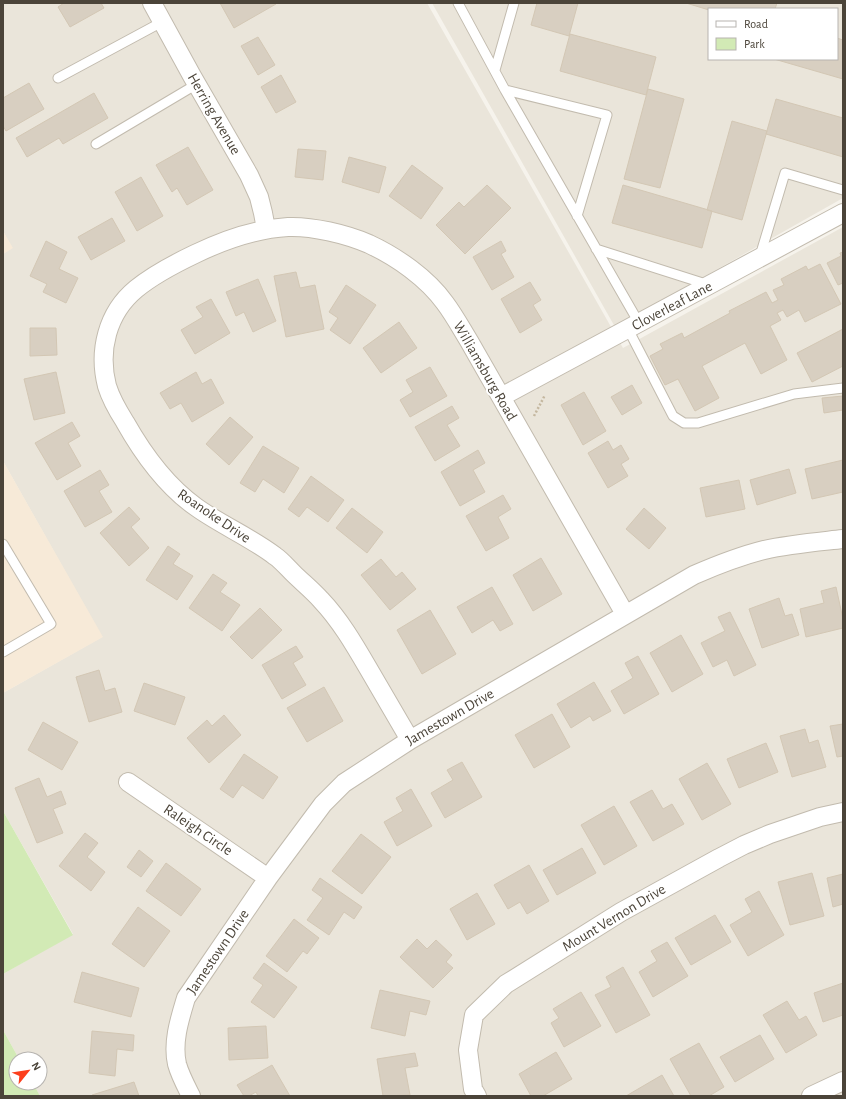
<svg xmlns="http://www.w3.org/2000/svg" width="846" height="1099" font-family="'Alegreya Sans',sans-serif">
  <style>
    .residential { fill: #eae5da; fill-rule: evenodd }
    .commercial { fill: #f7ead8 }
    .green { fill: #d2eab5 }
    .building { fill: #d8cfc1; stroke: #d3c7b4 }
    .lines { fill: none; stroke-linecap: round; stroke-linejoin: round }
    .service-casing { stroke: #c2bbae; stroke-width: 11 }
    .minor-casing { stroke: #c2bbae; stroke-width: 20 }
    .path { stroke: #c4b79f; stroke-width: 2.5; stroke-dasharray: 2 2; stroke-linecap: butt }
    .service { stroke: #fff; stroke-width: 9 }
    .minor { stroke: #fff; stroke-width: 18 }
    .labels { text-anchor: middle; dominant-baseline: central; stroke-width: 4; stroke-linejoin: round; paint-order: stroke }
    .street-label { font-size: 15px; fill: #4b4439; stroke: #fff }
  </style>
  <rect width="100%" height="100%" fill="#f6f3ec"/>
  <!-- residential -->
  <path class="residential" d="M3 3H427L623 348 843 227V1096H40L33 1083H40V1059H19L3 1030V974L73 934 3 811V693L102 637 3 461V254L12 248 3 231Z
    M432 3H843V198L615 327ZM709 9H837V59H709Z"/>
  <!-- commercial -->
  <path class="commercial" d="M3 231 13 248 3 254Z
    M3 461 103 637 3 693Z"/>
  <!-- green -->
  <path class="green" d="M3 811 73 935 3 974Z
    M3 1030 19 1059H16V1083H33L40 1096H3Z"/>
  <!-- building -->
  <path class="building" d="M64 3H101L104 8 70 27 58 7Z
    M220 3H276V4L234 28Z
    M537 3H578L569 36 531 25Z
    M686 3H777L775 9 709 10Z
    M570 34 656 57 646 95 560 71Z
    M258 37 275 65 258 75 241 46Z
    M837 38 843 40V79L774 59H837Z
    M281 75 296 102 276 113 261 87Z
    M29 83 44 109 6 131 3 126V98Z
    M648 89 684 99 660 188 624 179Z
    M94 93 108 118 63 144 59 138 27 157 16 138Z
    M776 99 843 118V157L766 134Z
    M732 121 767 131 742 220 707 210Z
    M188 147 213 190 187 205 177 188 172 192 156 165Z
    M298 149 326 151 323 180 295 177Z
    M349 157 386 167 379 193 342 182Z
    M412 165 443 188 421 219 389 196Z
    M141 177 163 216 137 231 115 192Z
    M487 185 511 208 465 254 436 225 459 202 464 207Z
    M623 185 712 211 702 248 612 223Z
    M112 218 125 241 91 260 78 237Z
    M46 241 67 252 59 269 78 278 66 303 43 292 47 284 30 276Z
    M501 241 506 251 501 254 514 277 492 290 473 257Z
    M843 252V283L838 285 827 263 841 256 840 253Z
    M820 264 841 304 805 322 799 310 787 317 783 310 777 313 781 320 770 326 787 360 761 374 745 343 702 366 719 398 695 411 678 379 665 385 650 356 663 349 660 344 682 333 684 338 730 313 729 311 766 292 772 303 778 300 773 290 784 285 781 279 806 266 808 270Z
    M296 272 300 288 315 285 324 329 286 337 274 276Z
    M258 279 276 321 253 332 244 312 236 316 226 292Z
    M530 282 541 300 533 305 542 320 520 333 501 299Z
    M346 285 376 305 350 344 330 330 338 318 329 312Z
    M211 299 230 333 195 354 181 330 203 317 196 307Z
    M399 322 417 348 381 373 363 348Z
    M30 328H56L57 355 30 356Z
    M843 329V366L812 382 797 353Z
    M430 367 447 396 410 417 400 400 413 392 406 380Z
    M56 372 65 413 34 420 24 379Z
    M196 372 202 384 211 379 224 403 192 422 181 403 170 409 160 393Z
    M632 385 642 403 622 415 611 397Z
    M584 392 606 431 583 445 561 405Z
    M843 396V410L824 413 822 398Z
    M452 406 459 418 447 425 460 446 435 461 415 427Z
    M230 417 253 437 229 465 206 444Z
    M72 422 80 436 68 443 81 466 57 480 35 443Z
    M608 441 613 450 621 445 629 459 621 464 628 476 608 488 588 453Z
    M263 446 299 468 284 493 263 479 255 492 240 483Z
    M478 450 485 463 473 470 485 492 460 506 441 472Z
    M843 460V492L812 499 805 469Z
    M789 469 796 493 757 505 750 480Z
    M100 470 109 485 99 491 112 512 85 527 64 491Z
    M311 476 344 500 328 522 307 507 299 517 288 509Z
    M739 480 745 509 706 517 700 488Z
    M503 495 511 509 498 517 509 538 486 551 466 516Z
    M129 507 140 519 131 527 149 548 129 566 100 533Z
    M352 508 383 532 367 553 336 528Z
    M644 508 666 528 649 549 626 529Z
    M168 546 180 554 173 564 193 576 177 600 146 580Z
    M541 558 562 594 533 611 513 575Z
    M381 559 396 577 402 572 416 589 390 610 361 575Z
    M213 574 227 583 220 592 240 605 222 631 189 608Z
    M492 587 513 624 500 631 493 620 472 633 457 607Z
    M836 587 843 619V628L806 637 800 609 824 603 821 591Z
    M779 598 785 616 792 614 799 635 762 648 749 609Z
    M260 608 282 630 252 659 230 637Z
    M430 610 456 654 422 674 397 630Z
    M730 612 756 665 734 676 727 660 713 667 701 643 725 631 718 617Z
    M681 635 703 674 672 692 650 653Z
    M296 646 303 657 293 663 306 685 282 699 262 665Z
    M638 656 659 694 624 714 611 691 633 678 625 663Z
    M99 670 105 691 115 688 122 712 89 722 76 677Z
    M594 682 611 711 593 721 590 716 571 728 557 704Z
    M144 683 185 697 175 725 134 711Z
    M324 687 343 721 307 742 287 708Z
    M552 714 570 747 534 768 515 735Z
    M224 715 241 735 209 763 187 738 207 720 212 726Z
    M43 722 78 742 62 770 28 750Z
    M843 724V756L837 757 830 726Z
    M805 729 809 743 818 740 826 767 792 777 780 736Z
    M766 743 778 772 739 788 727 759Z
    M244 754 278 777 263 799 242 785 233 798 220 789Z
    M462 762 482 797 445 818 431 793 453 780 447 770Z
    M707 763 731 804 702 820 679 779Z
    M39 778 47 797 61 791 66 804 53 809 63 833 37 843 15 788Z
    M411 789 432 826 397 846 384 822 403 811 396 798Z
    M652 790 663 809 672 804 684 824 653 841 630 802Z
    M614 806 637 846 604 865 581 825Z
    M85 833 98 843 87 857 105 872 91 891 59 866Z
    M361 834 391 857 362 894 332 871Z
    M582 848 596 873 557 895 543 870Z
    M139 850 153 861 141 877 127 867Z
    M166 863 201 889 181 916 146 891Z
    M529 865 549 901 527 914 520 902 508 909 494 885Z
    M812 873 824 916 790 925 778 882Z
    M843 874V904L833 907 827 878Z
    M320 878 362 907 354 919 344 912 329 935 307 920 323 898 312 890Z
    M759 891 784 935 748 956 730 925 752 912 745 899Z
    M477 893 495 924 467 940 450 909Z
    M138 907 170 931 144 967 112 944Z
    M715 915 731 942 691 965 675 938Z
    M294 919 319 938 307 954 303 951 287 972 266 956Z
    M417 939 427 949 436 940 452 955 446 962 453 968 433 988 400 957Z
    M667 942 688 976 653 997 639 972 657 961 651 951Z
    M264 963 297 987 274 1018 251 1002 263 985 253 978Z
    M623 967 650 1015 616 1033 595 995 611 987 606 977Z
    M82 972 139 988 131 1017 74 1002Z
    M843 983V1015L823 1022 814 993Z
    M380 990 430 1001 426 1015 410 1011 405 1036 371 1028Z
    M581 992 601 1026 564 1047 551 1023 559 1018 553 1009Z
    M787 1001 799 1020 806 1016 817 1035 786 1053 763 1015Z
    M266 1026 268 1058 229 1060 228 1028Z
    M92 1031 134 1035 133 1051 117 1049 115 1076 89 1073Z
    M760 1035 774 1059 735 1082 720 1057Z
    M699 1043 724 1087 709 1096H691L670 1059Z
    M556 1052 572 1079 543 1096H531L519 1074Z
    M415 1053 418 1066 405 1068 410 1095 383 1096 377 1059Z
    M272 1065 290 1096H258L256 1092 249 1096H244L237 1085Z
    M662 1075 674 1096H626Z
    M134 1082 139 1096H92V1095Z"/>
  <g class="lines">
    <defs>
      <path id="service" d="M458 3 505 90 639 323
        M495 70 514 3
        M58 78 162 22
        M505 90 607 115 577 216
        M96 144 197 84
        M596 249 709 285
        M760 256 785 173 843 190
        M628 329 673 416 684 423H698L794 394 843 388
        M3 544 51 624 3 652"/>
      <path id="minor" d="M152 3 192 76 249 175 259 197 263 213 266 229
        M501 397 843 213
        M410 740C396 716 382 692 368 668 354 644 340 620 321 600 312 590 302 582 293 573 287 567 281 560 275 556 250 537 221 525 196 507 165 485 143 454 125 422 118 411 111 399 107 386 98 351 107 313 136 289 153 275 174 264 195 254 224 240 254 229 288 227 312 226 346 234 369 244 397 257 427 278 445 303 454 315 461 328 469 341L625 614
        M128 782 268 878
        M191 1096C186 1086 180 1075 177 1064 172 1042 180 1018 186 998L268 878 323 804 344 783 410 740 694 575C717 565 740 556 764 550 790 544 816 542 843 539
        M477 1096 473 1089 468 1050 474 1015 506 984 621 912 719 858 744 845 770 834 820 817 843 812
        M811 1096 843 1081"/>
    </defs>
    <!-- service casing -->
    <use href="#service" class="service-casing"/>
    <!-- minor casing -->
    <use href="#minor" class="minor-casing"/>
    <!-- path -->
    <path class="path" d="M534 416 545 395"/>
    <!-- service -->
    <use href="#service" class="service"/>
    <!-- minor -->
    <use href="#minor" class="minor"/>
  </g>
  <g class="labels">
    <!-- street labels -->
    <g class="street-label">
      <text transform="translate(214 114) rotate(60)">Herring Avenue</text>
      <text transform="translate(672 306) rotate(-28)">Cloverleaf Lane</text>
      <text transform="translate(485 371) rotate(60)">Williamsburg Road</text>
      <text transform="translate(214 516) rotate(34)">Roanoke Drive</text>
      <text transform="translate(450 717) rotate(-30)">Jamestown Drive</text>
      <text transform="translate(198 830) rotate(34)">Raleigh Circle</text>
      <text transform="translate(614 918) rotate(-31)">Mount Vernon Drive</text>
      <text transform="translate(218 952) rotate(-56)">Jamestown Drive</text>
    </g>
  </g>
  <!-- border -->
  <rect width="846" height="1099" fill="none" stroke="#4b4439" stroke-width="8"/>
  <!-- legend -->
  <rect x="708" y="8" width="130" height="52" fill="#ffffff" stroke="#b7b4b0"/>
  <rect x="716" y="21" width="20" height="6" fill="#ffffff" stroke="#b7b4b0"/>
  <text x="744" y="28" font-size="12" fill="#4b4439">Road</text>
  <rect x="716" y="38" width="20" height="12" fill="#d2eab5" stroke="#b7b4b0"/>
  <text x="744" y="48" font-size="12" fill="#4b4439">Park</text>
  <!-- north arrow -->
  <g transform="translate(28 1071) rotate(60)"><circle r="19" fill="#ffffff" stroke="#b7b4b0"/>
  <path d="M0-3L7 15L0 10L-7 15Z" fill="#fc3f1d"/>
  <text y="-6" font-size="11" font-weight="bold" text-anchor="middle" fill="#4b4439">N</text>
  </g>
</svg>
